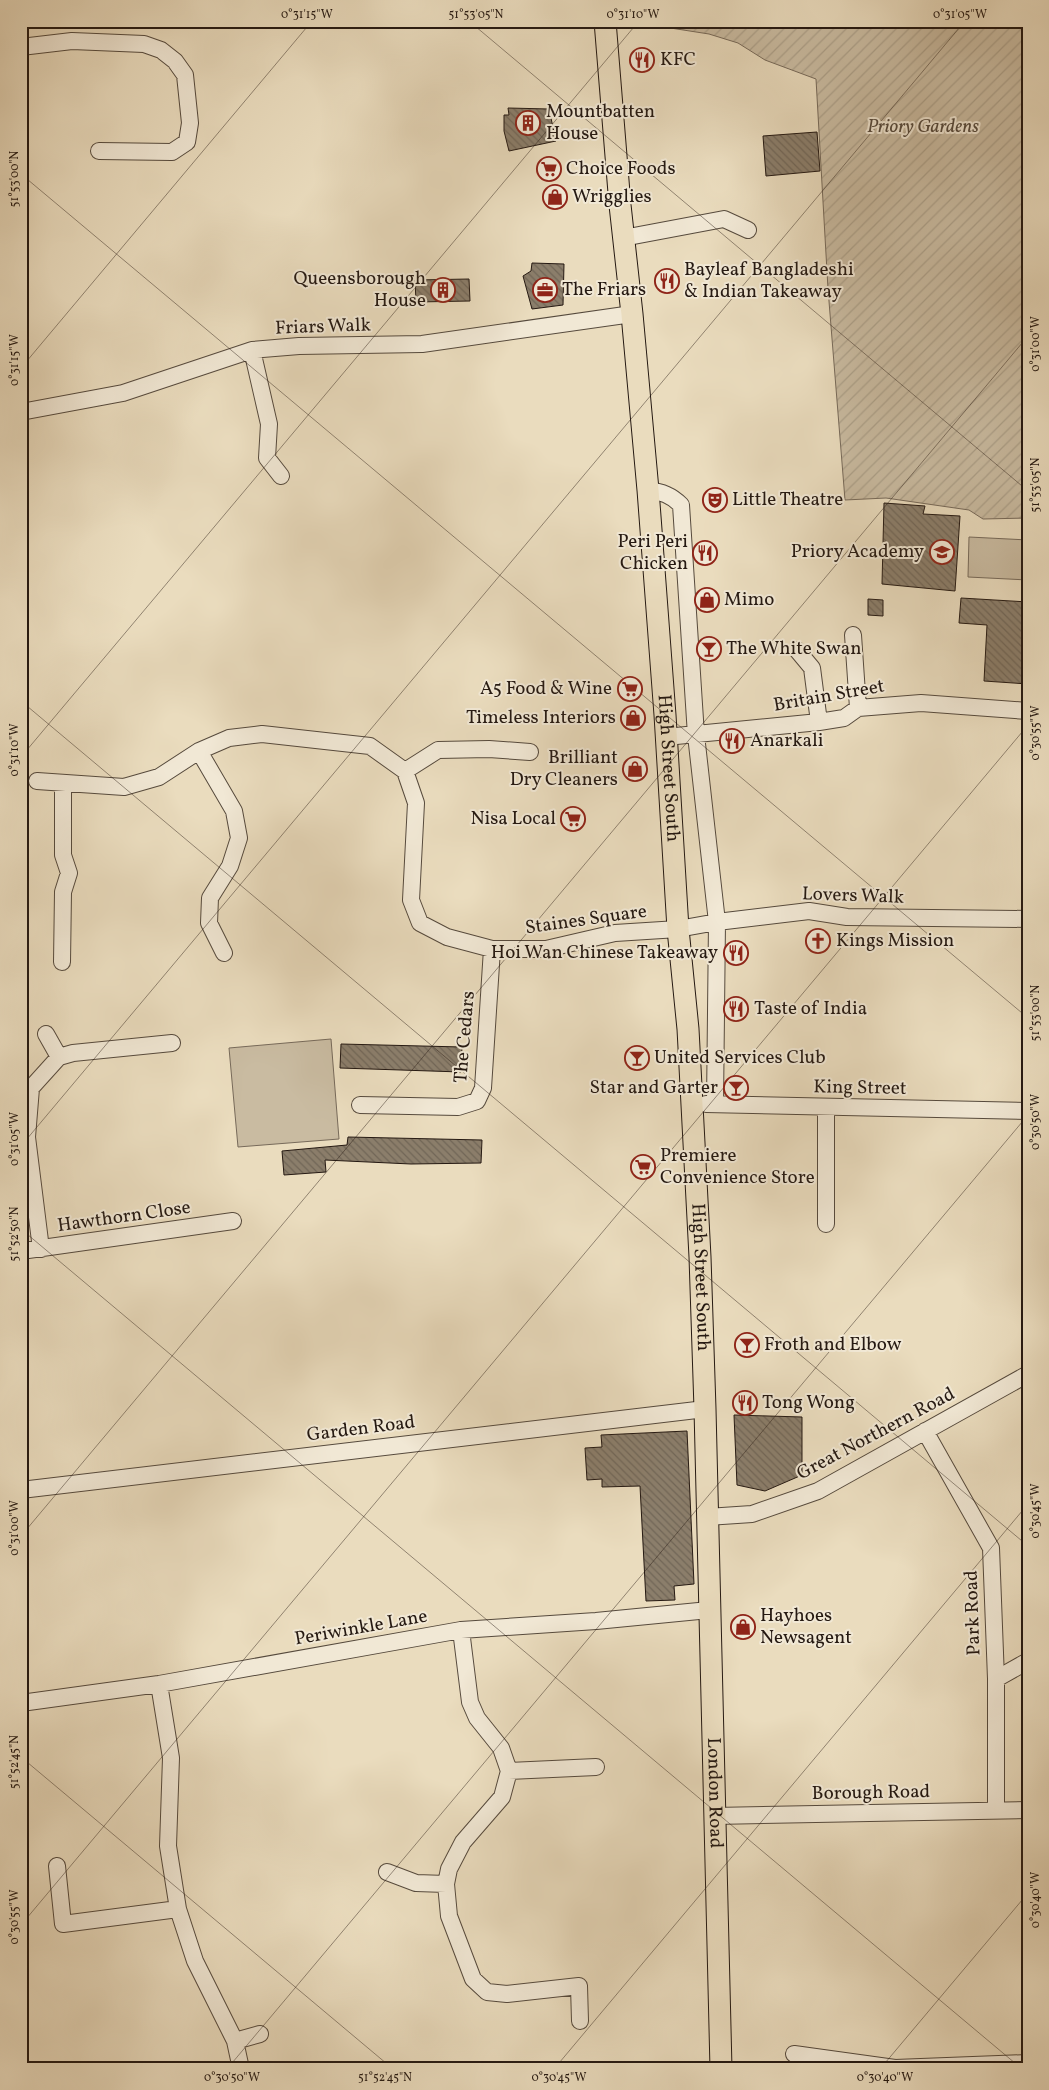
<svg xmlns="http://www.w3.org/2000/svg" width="1049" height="2090" font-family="Vollkorn,serif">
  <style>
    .grass { fill: #c9bba1; stroke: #776a5a }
    .garden { fill: url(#garden-furrows); stroke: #776a5a }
    .building { fill: url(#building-back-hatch); stroke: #251912 }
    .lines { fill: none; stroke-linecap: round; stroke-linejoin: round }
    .minor-casing { stroke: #564a3d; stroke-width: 18 }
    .major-casing { stroke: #251912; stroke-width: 23 }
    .minor { stroke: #f1e8d5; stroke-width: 16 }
    .major { stroke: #eadcbe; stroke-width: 21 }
    .ticks { fill: none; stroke: #251912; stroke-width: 1; stroke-opacity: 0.45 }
    .labels { text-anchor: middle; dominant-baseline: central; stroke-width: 4; stroke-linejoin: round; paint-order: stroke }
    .poi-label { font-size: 19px; fill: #251912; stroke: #f1e8d5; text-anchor: start }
    .park-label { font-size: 19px; font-style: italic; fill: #564a3d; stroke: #f1e8d5 }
    .street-label { font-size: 19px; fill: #251912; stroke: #f1e8d5 }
    .neatline { fill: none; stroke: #251912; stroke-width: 2 }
    .ticks-label { font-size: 12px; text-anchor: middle; fill: #251912 }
  </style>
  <defs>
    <pattern id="garden-furrows" width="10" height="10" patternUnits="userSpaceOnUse" patternTransform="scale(1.25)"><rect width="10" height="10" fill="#c9bba1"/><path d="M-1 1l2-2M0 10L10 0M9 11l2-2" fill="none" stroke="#aca08a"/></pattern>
    <pattern id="building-back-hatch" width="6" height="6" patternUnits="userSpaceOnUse" patternTransform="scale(1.25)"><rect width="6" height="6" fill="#8b7e6b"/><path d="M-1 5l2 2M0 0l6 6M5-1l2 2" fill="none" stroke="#716657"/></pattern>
  </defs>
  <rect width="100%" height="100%" fill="#eadcbe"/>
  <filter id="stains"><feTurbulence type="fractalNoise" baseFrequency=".004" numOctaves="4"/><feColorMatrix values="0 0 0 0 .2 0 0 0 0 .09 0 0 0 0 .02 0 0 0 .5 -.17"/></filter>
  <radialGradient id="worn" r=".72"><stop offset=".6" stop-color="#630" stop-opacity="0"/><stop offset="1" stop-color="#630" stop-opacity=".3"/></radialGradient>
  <!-- grass -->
  <path class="grass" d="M969 537 1028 540V580L968 577Z
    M331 1039 339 1139 238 1147 229 1048Z"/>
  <!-- garden -->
  <path class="garden" d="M665 21H1028V518L983 519 969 510 886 498 845 500 828 289 816 79 765 60 738 43 709 34 664 27Z"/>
  <!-- building -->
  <path class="building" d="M508 108 549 109 556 141 509 151 504 131V115H509Z
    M817 132 820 171 766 176 763 136Z
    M532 263 564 264 563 305 532 309 523 276 531 271Z
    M469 279 470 301 416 302 415 280Z
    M884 503 925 506 923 514 960 516 955 591 882 584Z
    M961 598 1028 602V684L984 681 987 625 959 623Z
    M868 599 883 600V616L868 615Z
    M341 1044 462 1047 461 1072 340 1068Z
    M348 1137 482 1140 481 1163 411 1164 325 1160 326 1172 284 1175 282 1151 347 1145Z
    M734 1415 802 1417V1475L765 1491 737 1485Z
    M687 1431 694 1584 674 1586 675 1600 646 1601 640 1486 602 1487V1479L587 1480 585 1448 602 1447 601 1435Z"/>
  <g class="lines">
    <defs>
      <path id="minor" d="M21 47 72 41 144 44 161 50 175 61 185 75 190 123 187 142 172 152 99 151
        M623 238 724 219 748 230
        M252 350 269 424 267 458 281 476
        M21 412 123 393 252 350 299 346 422 344 632 314
        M648 490C662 492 671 495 681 505L696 735 717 922 715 1104
        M853 635 858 708
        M797 650 812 668 819 722
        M666 737 819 722 844 718 858 708 921 703 1028 711
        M199 751 234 811 239 838 230 866 210 898 209 923 224 953
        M405 771 438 750 489 749 530 752
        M37 781 124 787 159 777 199 751 229 738 262 734 370 746 405 771 416 803 411 900 420 923 447 937 492 949H546L615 933 678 929 717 922 809 911 847 917 1028 919
        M62 962 63 892 69 873 63 855V784
        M46 1034 59 1057
        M706 1104 1028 1111
        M360 1105 458 1107 477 1101 483 1088 492 949
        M826 1224V1108
        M41 1249 27 1137 31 1088 59 1057 73 1053 172 1043
        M21 1251 233 1221
        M925 1431 991 1548 996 1679V1811
        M21 1490 705 1409
        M707 1517 752 1514 818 1491 1028 1374
        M461 1630 470 1702 477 1718 501 1748 509 1771 502 1797 463 1842 449 1869 446 1884 449 1916 473 1979 487 1992 507 1994 579 1986 580 2021
        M996 1679 1028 1661
        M159 1684 171 1758 168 1846 178 1909 195 1961 235 2041 241 2069
        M21 1703 159 1684 461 1630 596 1621 709 1610
        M509 1771 596 1767
        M714 1816 1028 1810
        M57 1866 63 1924 178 1909
        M387 1872 416 1883 446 1884
        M235 2041 260 2034
        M794 2054 895 2068 1028 2063"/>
      <g id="major">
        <path id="s1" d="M605 21 620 205 632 314 648 490 665 715 678 929 688 1029 700 1257 705 1409 721 2069"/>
      </g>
    </defs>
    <!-- minor casing -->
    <use href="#minor" class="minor-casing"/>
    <!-- major casing -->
    <use href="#major" class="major-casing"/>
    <!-- minor -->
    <use href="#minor" class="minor"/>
    <!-- major -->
    <use href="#major" class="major"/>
  </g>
  <!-- ticks -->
  <path class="ticks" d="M469 21 1028 491M21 174 1028 1018M21 368 312 21M21 701 1028 1546M21 757 639 21M21 1146 965 21M21 1229 1022 2069M21 1536 1028 336M21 1757 393 2069M21 1925 1028 725M227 2069 1028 1115M554 2069 1028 1504M880 2069 1028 1893"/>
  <!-- icons -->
  <defs>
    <symbol id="restaurant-ring" viewBox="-11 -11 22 22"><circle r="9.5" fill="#f1e8d5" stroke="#8f2418" stroke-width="1.5"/><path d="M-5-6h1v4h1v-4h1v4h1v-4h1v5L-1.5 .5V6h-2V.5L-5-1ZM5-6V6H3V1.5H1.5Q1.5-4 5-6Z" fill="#8f2418"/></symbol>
    <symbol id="building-ring" viewBox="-11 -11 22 22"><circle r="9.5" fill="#f1e8d5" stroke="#8f2418" stroke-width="1.5"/><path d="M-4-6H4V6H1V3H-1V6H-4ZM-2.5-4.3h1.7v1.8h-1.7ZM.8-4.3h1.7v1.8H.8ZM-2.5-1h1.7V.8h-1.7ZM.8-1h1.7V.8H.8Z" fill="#8f2418"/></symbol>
    <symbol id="supermarket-ring" viewBox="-11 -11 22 22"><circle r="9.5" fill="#f1e8d5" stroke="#8f2418" stroke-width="1.5"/><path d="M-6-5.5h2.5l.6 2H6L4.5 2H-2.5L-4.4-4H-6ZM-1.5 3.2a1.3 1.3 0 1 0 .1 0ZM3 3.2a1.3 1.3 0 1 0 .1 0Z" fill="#8f2418"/></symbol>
    <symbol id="shop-ring" viewBox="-11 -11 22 22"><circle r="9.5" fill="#f1e8d5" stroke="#8f2418" stroke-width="1.5"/><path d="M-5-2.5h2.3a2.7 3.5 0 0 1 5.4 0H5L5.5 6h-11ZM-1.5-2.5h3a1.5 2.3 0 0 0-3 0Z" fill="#8f2418"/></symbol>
    <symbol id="office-ring" viewBox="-11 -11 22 22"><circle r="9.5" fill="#f1e8d5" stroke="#8f2418" stroke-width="1.5"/><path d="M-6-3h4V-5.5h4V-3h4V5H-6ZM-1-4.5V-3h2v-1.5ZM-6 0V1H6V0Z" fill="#8f2418"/></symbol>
    <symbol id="theatre-ring" viewBox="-11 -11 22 22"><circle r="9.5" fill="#f1e8d5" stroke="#8f2418" stroke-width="1.5"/><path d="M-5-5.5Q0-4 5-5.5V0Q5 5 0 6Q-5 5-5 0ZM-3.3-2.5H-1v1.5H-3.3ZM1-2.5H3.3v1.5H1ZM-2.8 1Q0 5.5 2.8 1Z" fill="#8f2418"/></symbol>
    <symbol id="school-ring" viewBox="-11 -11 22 22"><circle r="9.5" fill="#f1e8d5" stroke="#8f2418" stroke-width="1.5"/><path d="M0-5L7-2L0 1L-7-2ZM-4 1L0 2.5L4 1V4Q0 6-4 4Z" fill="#8f2418"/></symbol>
    <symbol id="bar-ring" viewBox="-11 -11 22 22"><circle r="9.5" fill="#f1e8d5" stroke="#8f2418" stroke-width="1.5"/><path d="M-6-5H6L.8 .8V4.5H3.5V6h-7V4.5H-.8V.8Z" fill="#8f2418"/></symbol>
    <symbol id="church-ring" viewBox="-11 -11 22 22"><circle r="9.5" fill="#f1e8d5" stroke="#8f2418" stroke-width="1.5"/><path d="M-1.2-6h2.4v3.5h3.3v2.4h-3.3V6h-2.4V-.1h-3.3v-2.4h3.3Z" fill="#8f2418"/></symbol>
  </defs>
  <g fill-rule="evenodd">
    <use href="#restaurant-ring" x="628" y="46" width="28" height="28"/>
    <use href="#building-ring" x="514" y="109" width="28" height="28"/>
    <use href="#supermarket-ring" x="535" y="155" width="28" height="28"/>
    <use href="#shop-ring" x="541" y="183" width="28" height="28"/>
    <use href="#restaurant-ring" x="653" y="267" width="28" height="28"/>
    <use href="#building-ring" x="429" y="276" width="28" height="28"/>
    <use href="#office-ring" x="531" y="276" width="28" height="28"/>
    <use href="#theatre-ring" x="701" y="486" width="28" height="28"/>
    <use href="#school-ring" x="928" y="538" width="28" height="28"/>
    <use href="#restaurant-ring" x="691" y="539" width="28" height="28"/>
    <use href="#shop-ring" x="693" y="586" width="28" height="28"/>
    <use href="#bar-ring" x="695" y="635" width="28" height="28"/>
    <use href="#supermarket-ring" x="616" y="675" width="28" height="28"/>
    <use href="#shop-ring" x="619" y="704" width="28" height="28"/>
    <use href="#restaurant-ring" x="718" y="727" width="28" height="28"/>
    <use href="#shop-ring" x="621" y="755" width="28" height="28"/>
    <use href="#supermarket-ring" x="559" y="805" width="28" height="28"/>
    <use href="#church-ring" x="804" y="927" width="28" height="28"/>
    <use href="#restaurant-ring" x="722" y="939" width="28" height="28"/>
    <use href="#restaurant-ring" x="722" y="995" width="28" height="28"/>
    <use href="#bar-ring" x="623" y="1044" width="28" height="28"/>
    <use href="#bar-ring" x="722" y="1074" width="28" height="28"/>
    <use href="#supermarket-ring" x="629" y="1153" width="28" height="28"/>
    <use href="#bar-ring" x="733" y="1331" width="28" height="28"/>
    <use href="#restaurant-ring" x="731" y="1389" width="28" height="28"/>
    <use href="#shop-ring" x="729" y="1613" width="28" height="28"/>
  </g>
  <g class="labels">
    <!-- poi labels -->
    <g class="poi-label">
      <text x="660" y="60">KFC</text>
      <text x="546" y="112">Mountbatten<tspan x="546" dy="22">House</tspan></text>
      <text x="566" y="169">Choice Foods</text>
      <text x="572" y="197">Wrigglies</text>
      <text x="684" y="270">Bayleaf Bangladeshi<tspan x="684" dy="22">&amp; Indian Takeaway</tspan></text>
      <text x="426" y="279" text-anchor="end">Queensborough<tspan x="426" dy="22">House</tspan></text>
      <text x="562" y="290">The Friars</text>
      <text x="732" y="500">Little Theatre</text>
      <text x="688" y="542" text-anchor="end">Peri Peri<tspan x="688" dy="22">Chicken</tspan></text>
      <text x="924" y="552" text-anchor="end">Priory Academy</text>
      <text x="724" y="600">Mimo</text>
      <text x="726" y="649">The White Swan</text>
      <text x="612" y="689" text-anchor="end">A5 Food &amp; Wine</text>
      <text x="616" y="718" text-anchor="end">Timeless Interiors</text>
      <text x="750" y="741">Anarkali</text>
      <text x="618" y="758" text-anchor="end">Brilliant<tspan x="618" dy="22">Dry Cleaners</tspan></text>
      <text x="556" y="819" text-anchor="end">Nisa Local</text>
      <text x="836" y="941">Kings Mission</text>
      <text x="718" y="953" text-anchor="end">Hoi Wan Chinese Takeaway</text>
      <text x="754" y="1009">Taste of India</text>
      <text x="654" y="1058">United Services Club</text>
      <text x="718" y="1088" text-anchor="end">Star and Garter</text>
      <text x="660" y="1156">Premiere<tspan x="660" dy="22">Convenience Store</tspan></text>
      <text x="764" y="1345">Froth and Elbow</text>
      <text x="762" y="1403">Tong Wong</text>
      <text x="760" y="1616">Hayhoes<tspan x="760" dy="22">Newsagent</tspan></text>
    </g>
    <!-- park labels -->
    <g class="park-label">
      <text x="923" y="127">Priory Gardens</text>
    </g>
    <!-- street labels -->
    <g class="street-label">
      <text transform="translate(323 327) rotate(-2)">Friars Walk</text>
      <text transform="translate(829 696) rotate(-10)">Britain Street</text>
      <text stroke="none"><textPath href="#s1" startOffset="750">High Street South</textPath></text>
      <text transform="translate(853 896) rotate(2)">Lovers Walk</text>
      <text transform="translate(586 920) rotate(-8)">Staines Square</text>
      <text transform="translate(465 1037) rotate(-85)">The Cedars</text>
      <text transform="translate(860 1088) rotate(1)">King Street</text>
      <text transform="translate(124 1217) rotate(-8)">Hawthorn Close</text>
      <text stroke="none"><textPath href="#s1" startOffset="1260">High Street South</textPath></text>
      <text transform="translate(361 1429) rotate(-7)">Garden Road</text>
      <text transform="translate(876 1434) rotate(-28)">Great Northern Road</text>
      <text transform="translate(973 1613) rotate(-92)">Park Road</text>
      <text transform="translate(361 1628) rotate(-10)">Periwinkle Lane</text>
      <text stroke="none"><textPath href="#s1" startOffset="1776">London Road</textPath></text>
      <text transform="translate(871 1793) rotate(-1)">Borough Road</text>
    </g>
  </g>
  <!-- margin -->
  <rect width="1049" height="2090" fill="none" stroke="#eadcbe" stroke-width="55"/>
  <rect x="28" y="28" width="994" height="2034" class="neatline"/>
  <g class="ticks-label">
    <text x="307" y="18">0°31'15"W</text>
    <text x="476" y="18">51°53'05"N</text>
    <text x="633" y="18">0°31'10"W</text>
    <text x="960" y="18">0°31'05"W</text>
    <text transform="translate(14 179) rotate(-90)" y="4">51°53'00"N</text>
    <text transform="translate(1035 344) rotate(-90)" y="4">0°31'00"W</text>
    <text transform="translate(14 360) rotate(-90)" y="4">0°31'15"W</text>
    <text transform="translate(1035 485) rotate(-90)" y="4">51°53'05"N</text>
    <text transform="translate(1035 733) rotate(-90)" y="4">0°30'55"W</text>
    <text transform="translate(14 750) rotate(-90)" y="4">0°31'10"W</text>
    <text transform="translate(1035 1013) rotate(-90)" y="4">51°53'00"N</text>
    <text transform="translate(1035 1122) rotate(-90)" y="4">0°30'50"W</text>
    <text transform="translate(14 1139) rotate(-90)" y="4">0°31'05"W</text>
    <text transform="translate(14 1234) rotate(-90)" y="4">51°52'50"N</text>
    <text transform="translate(1035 1511) rotate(-90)" y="4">0°30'45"W</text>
    <text transform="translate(14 1528) rotate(-90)" y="4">0°31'00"W</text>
    <text transform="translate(14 1762) rotate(-90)" y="4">51°52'45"N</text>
    <text transform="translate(1035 1900) rotate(-90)" y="4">0°30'40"W</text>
    <text transform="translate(14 1917) rotate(-90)" y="4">0°30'55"W</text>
    <text x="232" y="2081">0°30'50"W</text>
    <text x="385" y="2081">51°52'45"N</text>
    <text x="559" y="2081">0°30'45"W</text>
    <text x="885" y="2081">0°30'40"W</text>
  </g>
  <rect width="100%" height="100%" filter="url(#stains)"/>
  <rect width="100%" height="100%" fill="url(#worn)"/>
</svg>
